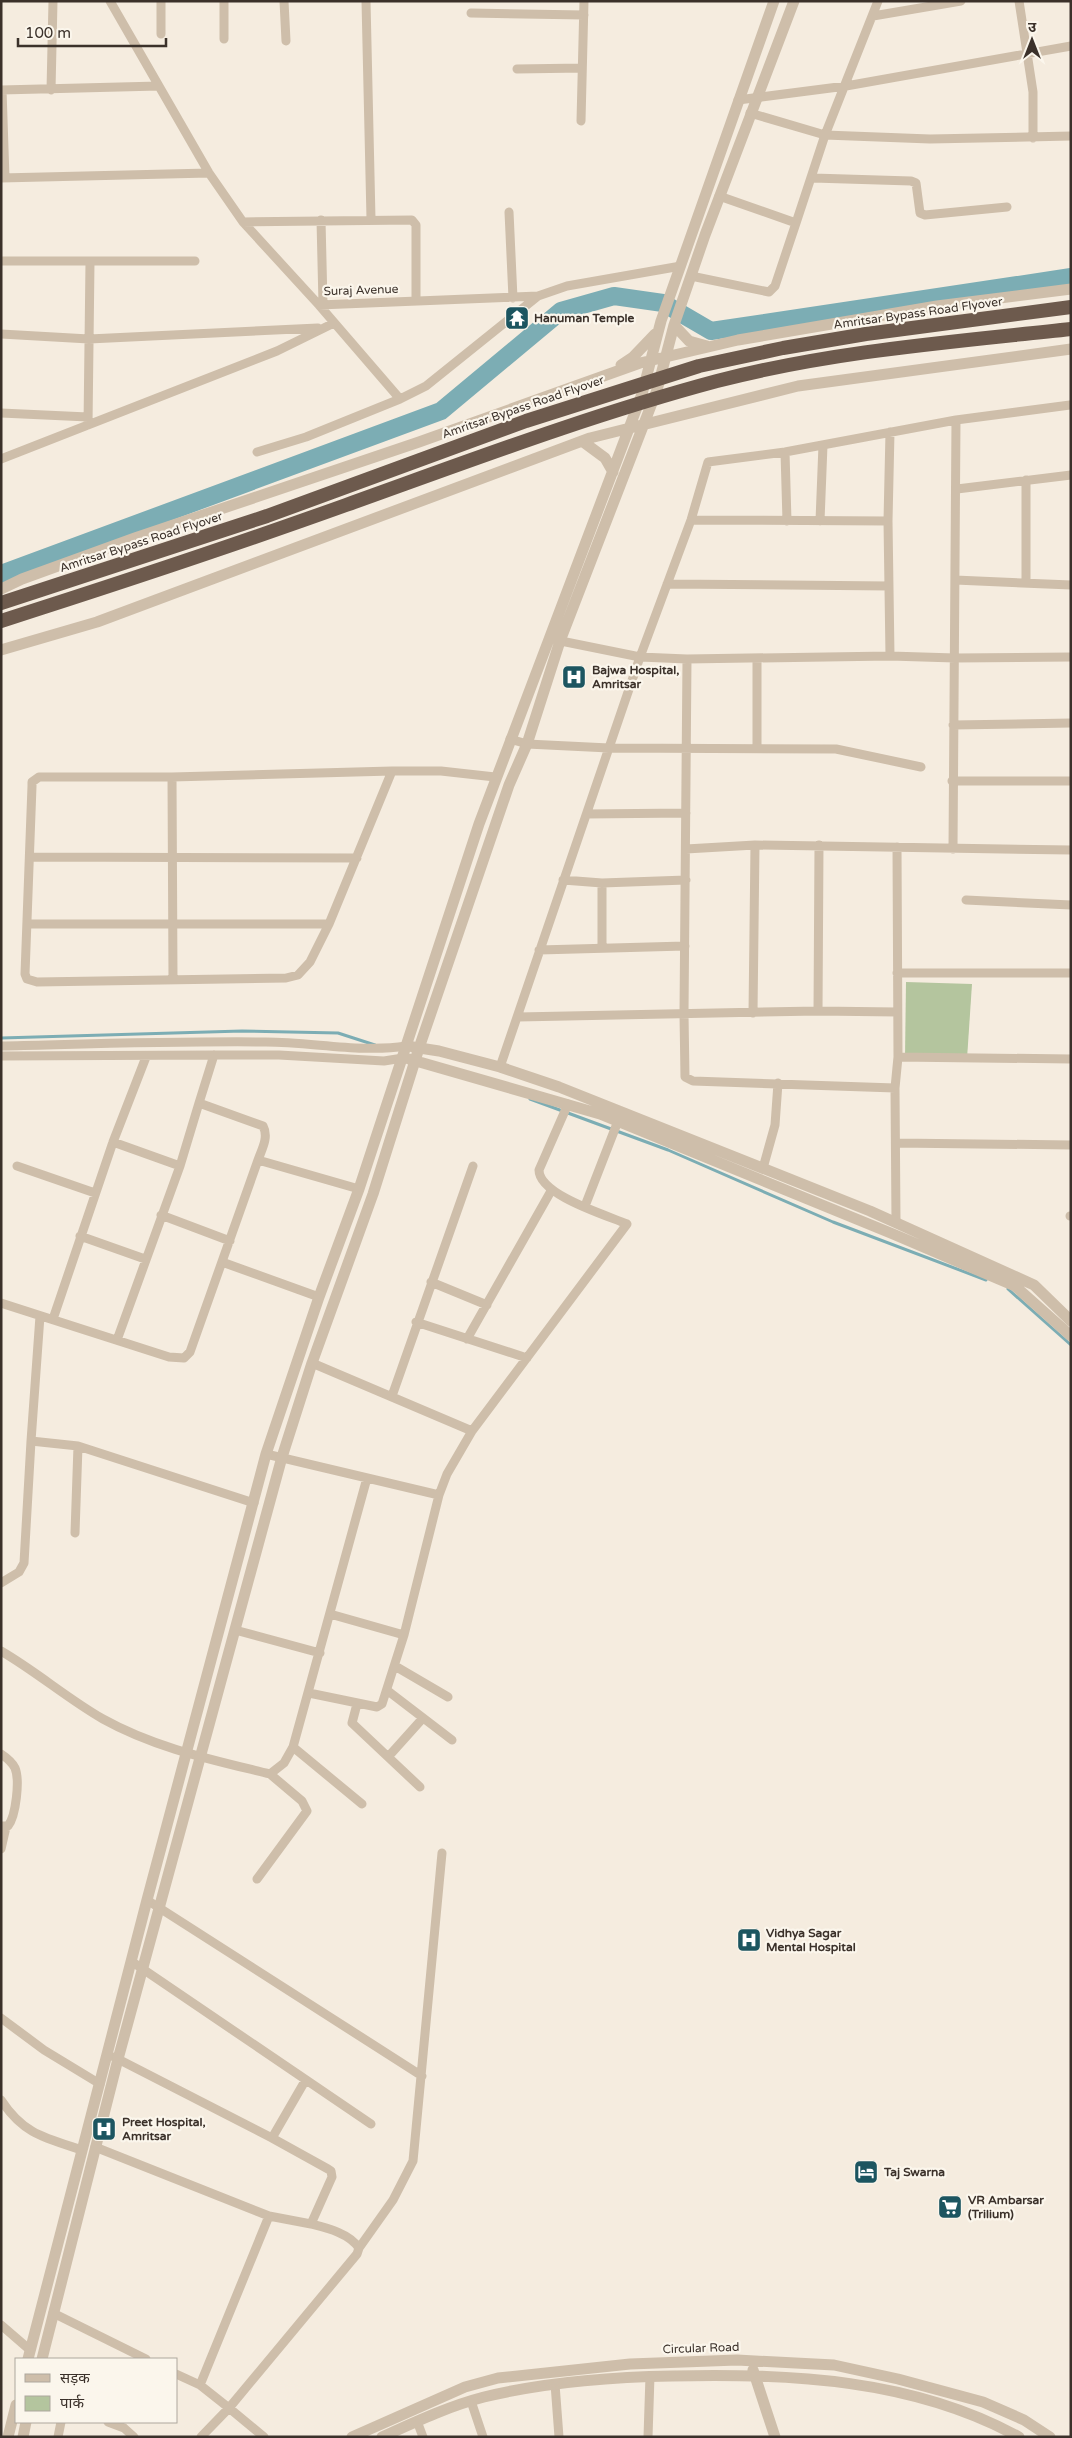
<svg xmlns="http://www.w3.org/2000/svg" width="1072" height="2438" font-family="'Varela Round','Noto Sans Devanagari',sans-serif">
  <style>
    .green { fill: #b4c59e }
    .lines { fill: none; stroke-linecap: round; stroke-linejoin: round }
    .stream { stroke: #7cadb4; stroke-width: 3 }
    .river { stroke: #7cadb4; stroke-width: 18 }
    .minor { stroke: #cebeaa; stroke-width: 9 }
    .tertiary { stroke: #cebeaa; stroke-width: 11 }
    .trunk-bridge { stroke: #6d5a4d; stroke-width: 14 }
    .labels { text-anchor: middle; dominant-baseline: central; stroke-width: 4.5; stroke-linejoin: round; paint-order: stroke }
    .street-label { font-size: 12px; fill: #3b312a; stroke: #fbf6ec }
    .poi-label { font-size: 12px; font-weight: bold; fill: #3b312a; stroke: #fbf6ec; text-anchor: start }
  </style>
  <rect width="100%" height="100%" fill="#f5ecdf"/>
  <!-- green -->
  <path class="green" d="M906 982 972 984 967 1059 905 1058Z"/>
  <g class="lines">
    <!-- stream -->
    <path class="stream" d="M1 1038 242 1031 338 1033 375 1045
      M530 1099 668 1150 833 1222 986 1280
      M1008 1289 1071 1345"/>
    <!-- river -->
    <path class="river" d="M1 574 441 411 561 311 614 296 663 303 711 331 1071 277"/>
    <!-- minor -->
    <path class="minor" d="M110 1 209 173 243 222 319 305 538 296 567 286 681 266
      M161 1V34
      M224 1V39
      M284 1 286 41
      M366 1 371 219
      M1019 1 1033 92V138
      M471 13 584 15
      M873 16 961 1
      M517 69 582 68
      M1 90 159 86
      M2 90 5 178
      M51 90 53 1
      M738 100 846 86 1071 46
      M750 113 825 135 930 139 1071 136
      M581 121 584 1
      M1 178 209 173
      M813 178 911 181 916 183 920 213 925 215 1007 207
      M719 196 796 223 825 135 878 1
      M509 212 513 298
      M321 220 323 304
      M243 222 412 220 416 225V301
      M1 261H195
      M691 276 769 292 775 286 796 223
      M319 305 400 399 426 386 538 296
      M1 334 89 339 318 328
      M1 413 88 417
      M88 425 90 262
      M890 432 888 521 890 656
      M257 452 306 437 400 399
      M785 452 787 521
      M1 459 277 351 334 323
      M1026 480V583
      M957 489 1071 475
      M691 520 888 521
      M820 521 823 445
      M955 580 1071 585
      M667 584 889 586
      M556 640 640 657 687 659 890 656 955 658 1071 657
      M687 659 684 1014 685 1077 693 1081 895 1088
      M953 725 1071 723
      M510 739 527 744 609 748 836 749 921 767
      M757 747V659
      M392 771 329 924 310 962 298 975 286 978 37 982 27 979 25 974 32 786V782L39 777H172L392 771H441L495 777
      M172 777 173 979
      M952 781H1071
      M587 814 686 813
      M686 849 755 845 1071 850
      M953 849 956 420
      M30 857 357 858
      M563 880 602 883 686 880
      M602 883V948
      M966 900 1071 905
      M28 924H329
      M539 950 685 946
      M897 973H1071
      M818 1011 819 845
      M753 1013 755 845
      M518 1017 818 1011 897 1012
      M1 1046C90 1044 178 1041 266 1042 312 1042 362 1053 406 1046
      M214 1055 199 1103 263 1126C269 1137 262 1149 258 1160
      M1 1056 214 1055H279L384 1061 403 1058
      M146 1057 113 1142 180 1166
      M898 1057 1071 1059
      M500 1067 640 657 691 520 708 462 785 452 956 420 1070 405
      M897 1143 1071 1145
      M17 1166 95 1193
      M763 1168 775 1125 778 1083
      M585 1206 618 1121
      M161 1215 230 1241
      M1070 1216H1071
      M896 1222 895 1088 898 1057 897 847
      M80 1236 145 1259
      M222 1262 319 1297
      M431 1282 487 1305
      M1 1303 169 1357 184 1358 190 1352 258 1160 359 1189
      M40 1316 31 1441 78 1446 254 1503
      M53 1319 113 1142
      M416 1322 527 1358
      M467 1339 551 1191
      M117 1340 180 1166 199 1103
      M312 1363 472 1431
      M392 1396 473 1166
      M266 1454 439 1495
      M75 1533 78 1446
      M1 1583 19 1572 24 1563 31 1441
      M330 1614 404 1635
      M235 1630 320 1653
      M1 1651C37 1672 68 1699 103 1719 155 1748 213 1760 270 1774L284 1763 293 1747 367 1478
      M395 1666 448 1697
      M388 1691 452 1740
      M309 1693 377 1707 382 1704 404 1635 439 1495 447 1474 472 1431 627 1224C606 1215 539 1195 539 1170L568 1104
      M357 1704 352 1723 420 1787
      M293 1747 362 1804
      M1 1754C7 1758 12 1762 15 1768 20 1780 16 1816 8 1826H1
      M388 1757 423 1718
      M1 1849 6 1827
      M257 1879 307 1811 302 1801 270 1774
      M147 1900 422 2076
      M131 1961 371 2124
      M1 2018 44 2050 100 2084
      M114 2057 272 2138 305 2081
      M1 2100C23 2134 45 2138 82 2150
      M95 2147 269 2216 200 2385 176 2374
      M269 2216 311 2224 332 2177 331 2171 328 2169 272 2138
      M359 2248 393 2200 413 2161 442 1853
      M53 2313 146 2359
      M1 2325 30 2350
      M555 2384 559 2437
      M200 2385 229 2408 357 2254 359 2248C349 2233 327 2228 311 2224
      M471 2401 483 2437
      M417 2421 423 2437
      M108 2422 124 2428 134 2437
      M58 2437 61 2422
      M201 2437 229 2408 264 2437
      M648 2437 650 2376"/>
    <!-- tertiary -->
    <path class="tertiary" d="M674 325 689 341 707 346
      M621 365 633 357 655 334
      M582 441 605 458 613 472
      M1 589 22 579 135 538 419 442 640 363 738 340 937 306 1071 289
      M1 650 97 622 590 438 798 386 1071 349
      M413 1047 439 1051 500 1067 559 1087 870 1211 1034 1285 1071 1321
      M409 1059 600 1114 893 1234 1015 1286 1071 1336
      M28 2359 147 1900 266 1454 319 1297 359 1189 479 824 642 394 661 321 774 1
      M42 2359 118 2059 282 1457 312 1363 373 1194 419 1048 509 785 527 744 560 641 657 390 674 325 705 235 794 1
      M753 2370 775 2437
      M8 2437 16 2405
      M23 2437 26 2422
      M352 2437 465 2387 498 2378 630 2364 737 2360 834 2365 898 2379 983 2402 1024 2420 1050 2437
      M382 2437C415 2422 449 2406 484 2397 546 2382 609 2377 672 2376 789 2373 914 2379 1019 2437"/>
    <!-- trunk-bridge -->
    <path class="trunk-bridge" d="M1 603 267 516 526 421 699 366 783 348 866 334 1071 307
      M1 621C117 584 232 546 346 505 469 461 590 415 717 381 833 351 952 342 1071 329"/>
  </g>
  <!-- icons -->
  <defs>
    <symbol id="temple-square" viewBox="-11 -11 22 22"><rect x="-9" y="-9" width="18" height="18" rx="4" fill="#1c5560" stroke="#fbf6ec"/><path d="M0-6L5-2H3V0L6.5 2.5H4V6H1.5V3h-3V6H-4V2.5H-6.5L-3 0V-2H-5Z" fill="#fff"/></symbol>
    <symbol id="hospital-square" viewBox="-11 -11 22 22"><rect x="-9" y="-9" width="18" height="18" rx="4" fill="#1c5560" stroke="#fbf6ec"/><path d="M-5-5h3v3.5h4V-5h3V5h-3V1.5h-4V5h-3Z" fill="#fff"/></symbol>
    <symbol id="hotel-square" viewBox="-11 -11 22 22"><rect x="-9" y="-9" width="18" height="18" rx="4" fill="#1c5560" stroke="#fbf6ec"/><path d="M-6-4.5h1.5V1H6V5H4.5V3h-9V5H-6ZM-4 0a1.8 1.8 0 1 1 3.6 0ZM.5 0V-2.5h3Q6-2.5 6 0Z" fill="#fff"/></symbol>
    <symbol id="supermarket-square" viewBox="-11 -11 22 22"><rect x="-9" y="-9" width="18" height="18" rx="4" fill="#1c5560" stroke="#fbf6ec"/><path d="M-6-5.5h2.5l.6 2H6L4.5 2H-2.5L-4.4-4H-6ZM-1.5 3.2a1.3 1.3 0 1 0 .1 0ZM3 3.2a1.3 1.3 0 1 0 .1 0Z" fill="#fff"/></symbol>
  </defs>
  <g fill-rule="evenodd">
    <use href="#temple-square" x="503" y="304" width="28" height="28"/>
    <use href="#hospital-square" x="560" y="663" width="28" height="28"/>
    <use href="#hospital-square" x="735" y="1926" width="28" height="28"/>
    <use href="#hospital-square" x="90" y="2115" width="28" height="28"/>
    <use href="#hotel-square" x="852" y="2158" width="28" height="28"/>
    <use href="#supermarket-square" x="936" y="2193" width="28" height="28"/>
  </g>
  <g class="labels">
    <!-- street labels -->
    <g class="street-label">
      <text transform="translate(361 290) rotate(-2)">Suraj Avenue</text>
      <text transform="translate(918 313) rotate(-8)">Amritsar Bypass Road Flyover</text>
      <text transform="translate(523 407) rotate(-19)">Amritsar Bypass Road Flyover</text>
      <text transform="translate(141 542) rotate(-18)">Amritsar Bypass Road Flyover</text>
      <text transform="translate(701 2348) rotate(-2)">Circular Road</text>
    </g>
    <!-- poi labels -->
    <g class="poi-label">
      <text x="534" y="318">Hanuman Temple</text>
      <text x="592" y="670">Bajwa Hospital,<tspan x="592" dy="14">Amritsar</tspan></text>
      <text x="766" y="1933">Vidhya Sagar<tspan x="766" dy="14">Mental Hospital</tspan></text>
      <text x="122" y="2122">Preet Hospital,<tspan x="122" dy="14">Amritsar</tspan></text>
      <text x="884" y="2172">Taj Swarna</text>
      <text x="968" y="2200">VR Ambarsar<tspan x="968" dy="14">(Trilium)</tspan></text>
    </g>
  </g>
  <!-- border -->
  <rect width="1072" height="2438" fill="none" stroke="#3b312a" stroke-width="5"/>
  <!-- legend -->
  <rect x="15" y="2358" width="162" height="65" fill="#fbf6ec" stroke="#aea79e"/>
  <rect x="25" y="2374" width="25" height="8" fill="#cebeaa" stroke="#aea79e"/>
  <text x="60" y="2383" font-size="15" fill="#3b312a">सड़क</text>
  <rect x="25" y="2396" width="25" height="15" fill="#b4c59e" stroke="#aea79e"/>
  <text x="60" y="2408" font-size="15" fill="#3b312a">पार्क</text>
  <!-- north arrow -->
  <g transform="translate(1032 40)" stroke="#fbf6ec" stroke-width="4" paint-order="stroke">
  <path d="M0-4L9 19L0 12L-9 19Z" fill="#3b312a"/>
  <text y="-8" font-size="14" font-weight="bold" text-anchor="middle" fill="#3b312a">उ</text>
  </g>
  <!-- scale -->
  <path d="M18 38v8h148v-8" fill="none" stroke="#3b312a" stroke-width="2.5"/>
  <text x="25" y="38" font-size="15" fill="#3b312a" stroke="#fbf6ec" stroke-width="4" paint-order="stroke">100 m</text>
</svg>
